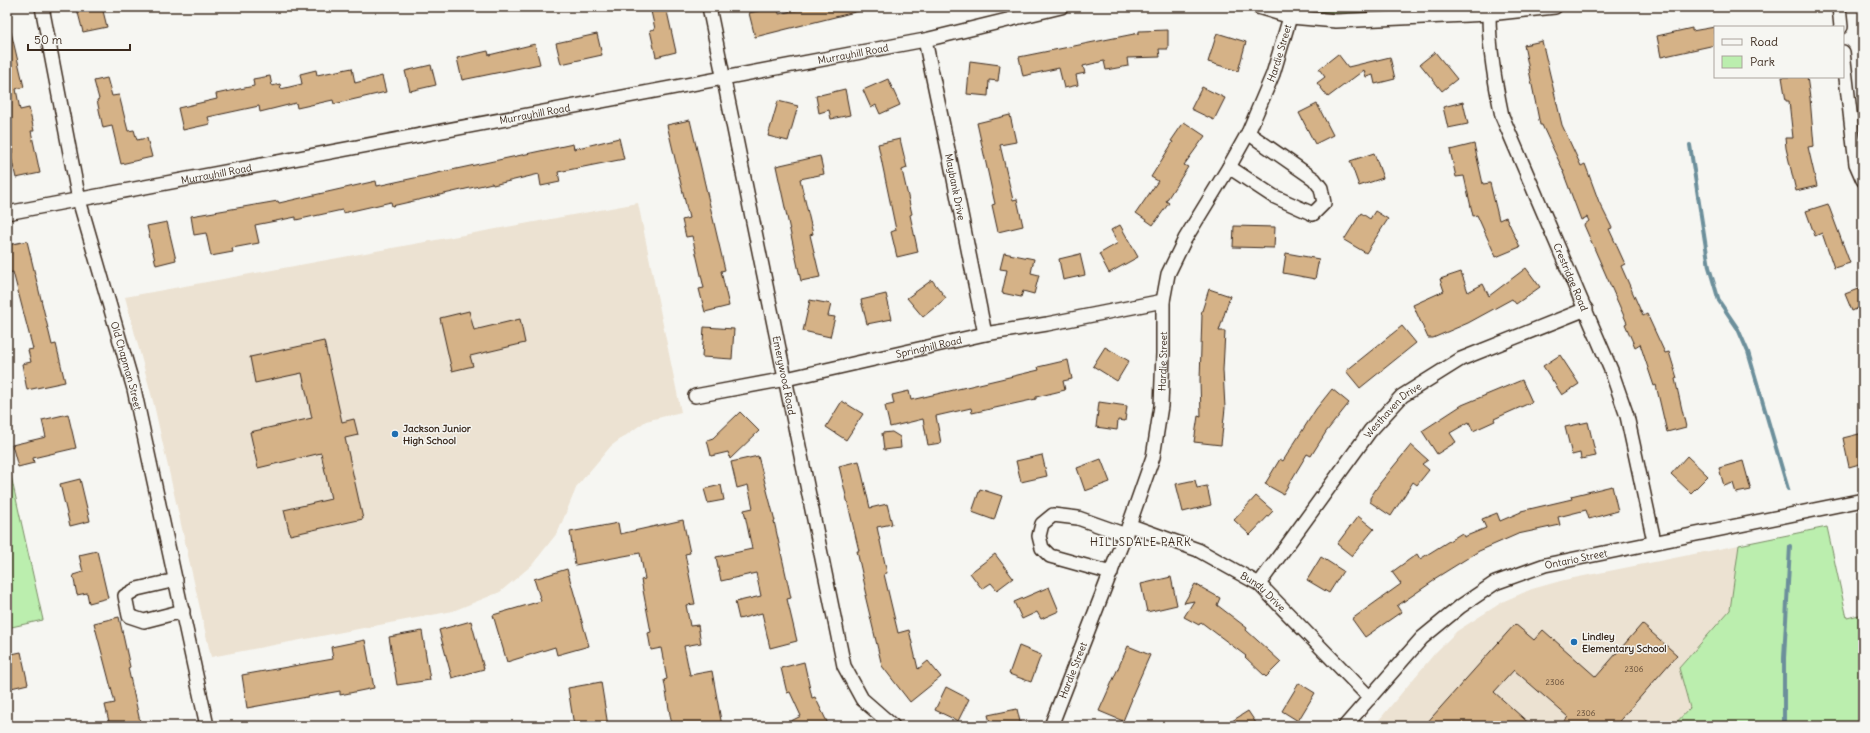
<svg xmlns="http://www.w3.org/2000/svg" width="1870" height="733" font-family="Delius,sans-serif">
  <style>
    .built { fill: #ece2d2 }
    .green { fill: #bbeeae; stroke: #7b8c66 }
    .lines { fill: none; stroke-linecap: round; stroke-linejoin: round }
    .stream { stroke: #6c8f9b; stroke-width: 4 }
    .building { fill: #d5b287; stroke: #3b2a1e }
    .minor-casing { stroke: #3b2a1e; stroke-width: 16 }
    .minor { stroke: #f6f6f2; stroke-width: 13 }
    .poi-dot { fill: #1f6fb2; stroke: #f6f6f2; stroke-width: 1.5 }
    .labels { text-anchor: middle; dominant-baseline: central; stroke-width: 3; stroke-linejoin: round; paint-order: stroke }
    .number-label { font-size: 8px; fill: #624c38 }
    .street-label { font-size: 10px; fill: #3b2a1e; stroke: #f6f6f2 }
    .poi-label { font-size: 10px; font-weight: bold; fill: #3b2a1e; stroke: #f6f6f2; text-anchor: start }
    .neighbourhood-label { font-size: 11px; letter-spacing: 1px; fill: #3b2a1e; stroke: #f6f6f2 }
  </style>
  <rect width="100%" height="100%" fill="#f6f6f2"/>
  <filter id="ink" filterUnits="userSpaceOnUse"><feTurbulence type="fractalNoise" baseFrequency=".025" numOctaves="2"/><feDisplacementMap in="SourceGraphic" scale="8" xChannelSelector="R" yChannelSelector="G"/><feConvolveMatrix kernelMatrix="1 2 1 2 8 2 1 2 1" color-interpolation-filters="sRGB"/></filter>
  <g filter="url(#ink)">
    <!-- built -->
    <path class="built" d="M638 203 681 412 646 421 611 446 577 486 558 532 532 565 500 592 453 611 211 657 154 405 125 297Z
      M1739 545 1730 610 1679 668 1690 708 1673 726H1374L1435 653 1457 631 1504 601 1532 589 1564 580Z"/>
    <!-- green -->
    <path class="green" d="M1309 7H1425C1387 11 1347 18 1310 9Z
      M7 458 43 620 7 628Z
      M1827 527 1847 618 1863 614V726H1673L1690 708 1679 668 1730 610 1739 545Z"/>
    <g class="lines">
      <!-- stream -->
      <path class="stream" d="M1690 145 1709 267 1719 301 1738 329 1748 352 1788 489
        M1784 726V658L1790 546"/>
    </g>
    <!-- building -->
    <path class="building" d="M84 7H102L107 27 83 32 77 9Z
      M650 7H666L676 52 656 57 650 30 655 29Z
      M775 7H778L779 14 801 9V7H858L859 11 755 37 749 13Z
      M1715 27V45L1661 57 1657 36 1692 28V31Z
      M1168 30V49H1159L1160 57 1127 58 1128 66 1106 70 1104 61 1083 66 1085 73 1076 75 1078 85 1064 88 1059 68 1023 76 1019 57 1139 33V31Z
      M11 32 24 87 16 89 20 110 29 108 34 131H31L40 173 16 178 10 153 13 152 7 126V33Z
      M1217 33 1246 42 1238 71 1208 62Z
      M597 34 602 55 561 64 556 43Z
      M1542 41 1562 125 1581 166 1585 164 1599 202 1612 228 1609 229 1625 264 1621 266 1643 316 1647 314 1665 353 1669 352 1677 378 1675 379 1686 427 1667 432 1656 385 1654 386 1640 344 1635 347 1625 324 1627 323 1584 225 1589 221 1587 217 1581 220 1563 172H1564L1542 125H1540L1524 45Z
      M535 44 540 64 462 80 457 58 488 51 489 55Z
      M1435 52 1457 79 1442 91 1420 64Z
      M1338 54 1348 67 1390 57 1395 79 1375 84 1373 75 1366 77 1364 70 1328 97 1317 83 1325 77 1319 69Z
      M970 61 1000 65 998 81 989 80 988 96 967 94Z
      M431 65 436 85 410 91 405 71Z
      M352 68 355 83 382 76 386 92 334 104 333 100 297 108 296 103 260 112 259 106 208 117 210 124 183 130 178 108 217 99 216 94 254 86 253 79 270 76 272 86 280 84 281 89 302 84 300 74 316 70 317 75Z
      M1782 77H1807L1810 98 1814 146 1808 147 1817 186 1796 191 1786 148 1785 138H1793L1789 101H1786Z
      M107 78 112 96 119 95 128 131 134 130 137 140 147 138 152 157 121 164 112 126 103 128 97 100 99 99 94 81Z
      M888 79 900 105 880 114 876 105 871 108 863 90Z
      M1202 87 1225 98 1214 120 1191 109Z
      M845 89 850 115 831 119 829 110 819 113 816 96Z
      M778 101 798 106 788 141 768 136Z
      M1463 102 1468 124 1448 128 1443 107Z
      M1317 104 1333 135 1315 144 1299 113Z
      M1010 115 1016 142 1000 145 1013 200 1017 199 1023 226 998 232 992 205 995 204 977 123Z
      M690 120 725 270 721 271 729 306 705 312 699 289 704 288 692 236 686 237 682 220 689 218 667 125Z
      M1184 122 1205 136 1184 165 1188 167 1166 201 1169 203 1153 225 1136 213 1158 181 1151 177 1173 142 1171 141Z
      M619 138 624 159 558 172 560 182 541 186 539 174 493 185 492 183 392 206 391 202 343 213 342 210 296 220V217L255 225 259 243 232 248 233 252 211 256 206 233 194 235 191 216 278 201 279 203 376 181 377 186 573 144 574 149Z
      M900 139 907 168 902 170 912 214 910 215 918 252 897 257 891 232 896 230 878 144Z
      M1474 144 1483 184 1490 183 1499 220 1506 217 1520 247 1496 257 1477 215 1473 216 1464 176 1456 177 1450 150Z
      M1374 153 1383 178 1359 186 1350 161Z
      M820 156 824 174 800 179 813 234 810 235 820 277 801 281 776 166Z
      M1828 204 1850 263 1834 268 1822 233 1815 236 1806 211Z
      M1375 211 1388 219 1366 253 1344 240 1361 213 1370 219Z
      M167 222 176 260 156 265 147 226Z
      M1120 225 1138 257 1109 273 1099 254 1118 243 1111 230Z
      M1234 226 1275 227 1274 248 1233 247Z
      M27 241 52 345 56 344 65 382 27 390 22 364 31 362 28 350 33 349 13 272 7 273V256L10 255 8 245Z
      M1004 253 1034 259 1031 273 1039 275 1034 294 1023 291 1021 297 1002 293 1007 270 1000 269Z
      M1286 253 1319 259 1315 279 1283 273Z
      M1080 254 1085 275 1063 280 1059 259Z
      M1526 268 1540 287 1516 304 1512 299 1468 323 1433 338H1428L1413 305 1444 291 1440 279 1461 272 1468 292 1483 284 1489 296Z
      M932 280 946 298 923 317 907 298Z
      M1863 287V306L1852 311 1845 294Z
      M1209 289 1230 296 1219 331H1225L1223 370 1225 408 1221 445 1194 442 1198 416 1201 417 1200 380 1202 314H1201Z
      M886 294 892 319 867 324 861 300Z
      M810 300 831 304 828 316 835 317 830 337 803 331Z
      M469 311 474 330 520 319 525 343 470 356 473 366 452 371 440 318Z
      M1402 326 1416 343 1360 388 1346 371Z
      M704 327 734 329 732 359 702 357Z
      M324 341 342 422 354 419 358 435 345 438 363 519 290 535 284 510 331 499 321 453 258 468 250 432 312 418 302 373 255 383 250 357Z
      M1105 347 1129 361 1117 381 1093 366Z
      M1560 355 1579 384 1562 395 1543 366Z
      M1068 360 1072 379 1063 381 1065 390 1036 397V399L972 413 971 408 936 416 941 443 928 445 923 419 890 427 885 406 894 404 892 395 909 391 911 400 1039 370 1038 367Z
      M1522 380 1532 402 1494 419 1495 421 1473 431 1469 422 1450 433 1456 442 1437 454 1422 431 1462 405Z
      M1332 389 1349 403 1326 432 1311 456 1307 454 1283 494 1265 484 1280 459 1283 461 1316 409Z
      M842 401 863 414 846 440 826 427Z
      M1099 402 1127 406 1125 421 1118 420 1117 430 1096 427Z
      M740 412 759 431 730 459 728 452 711 456 707 440 713 438Z
      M68 414 76 448 33 458 34 463 18 467 12 445 46 437 42 420Z
      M1588 422 1596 456 1581 459 1580 453 1572 455 1565 427Z
      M892 432 900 437 901 448 884 450 882 433Z
      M1863 433V463L1849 467 1843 438Z
      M1411 445 1428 460 1422 464 1429 470 1417 485 1413 482 1391 516 1370 502V498L1380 483Z
      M1042 455 1047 476 1021 482 1016 461Z
      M758 456 775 521H774L791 598 787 599 797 641 770 648 762 613 739 619 735 602 761 596 756 573 721 581 716 557 752 549 744 510 753 508 748 485 737 488 731 462Z
      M1687 456 1708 476 1691 493 1671 474Z
      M1101 459 1110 482 1085 491 1077 468Z
      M859 461 870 508 887 504 892 524 877 527 887 573 884 574 898 633 909 630 918 669 928 661 941 677 910 702 882 666 865 595H867L857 551H859L839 466Z
      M1743 461 1751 490 1736 493 1733 483 1724 486 1719 468Z
      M80 479 90 521 70 526 60 484Z
      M1195 480 1197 488 1207 486 1211 505 1183 512 1176 484Z
      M721 485 724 500 708 503 704 489Z
      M1612 486 1618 511 1589 519 1586 510 1558 517 1560 525 1518 534 1479 551 1434 579 1435 580 1397 606 1401 612 1365 637 1352 619 1401 584 1392 572 1417 554 1420 559 1462 533 1464 537 1486 528 1482 519 1497 513 1500 521 1521 512V511L1572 499 1571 496Z
      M980 489 1002 496 994 520 972 512Z
      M1256 496 1273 511 1250 535 1234 520Z
      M1358 516 1374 529 1352 556 1337 544Z
      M683 520 690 553 685 554 695 604 686 605 690 626 698 625 701 643 684 646 690 675 712 671 722 726H672L664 680 667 679 661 648 651 650 648 633 651 632 641 580 645 579 640 553 575 565 570 532 618 523 620 534Z
      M97 551 108 598 89 603 87 593 77 595 73 575 83 572 79 555Z
      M995 554 1013 578 997 590 991 583 982 589 970 573Z
      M1321 557 1343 571 1329 593 1307 580Z
      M567 569 589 646 557 655 555 647 507 662 493 615 541 601 534 579Z
      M1171 577 1177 605 1147 612 1141 584Z
      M1195 584 1220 598 1217 605 1247 628 1246 630 1281 662 1266 677 1245 657 1246 656 1201 622 1199 625 1184 617 1194 601 1184 603Z
      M1049 587 1059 611 1041 619 1037 612 1022 619 1014 602Z
      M119 617 130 667 128 668 141 726H110L105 705 115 703 94 623Z
      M471 621 484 669 452 678 439 630Z
      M1515 624 1534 640 1543 630 1596 677 1642 624 1677 655 1615 726H1560L1568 717 1514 670 1494 692 1532 726H1424Z
      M422 631 430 680 397 685 389 637Z
      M365 640 374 688 340 695V691L247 708 242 675 333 659 331 647Z
      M1019 646 1041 655 1031 682 1009 674Z
      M1128 646 1150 655 1131 698 1132 699 1123 721 1099 711Z
      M21 652 28 684 7 689V655Z
      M804 662 812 698 815 697 829 726H781L801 716 790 692 787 693 781 668Z
      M601 682 608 726H574L568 688Z
      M1299 683 1315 693 1298 721 1282 711Z
      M946 687 969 699 958 721 935 710Z
      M1017 709 1021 726H991L988 715Z
      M1248 711 1258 726H1224Z"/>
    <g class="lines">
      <defs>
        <g id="minor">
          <path id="s1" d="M42 7 79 200 134 389 207 726"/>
          <path id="s2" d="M709 7 844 666 862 699 893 726"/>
          <path d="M1258 7 1291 17 1336 21 1489 14 1555 7"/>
          <path d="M1839 7 1841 27"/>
          <path id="s3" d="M1489 14C1489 49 1495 82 1502 116L1611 370 1627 416 1654 541"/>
          <path id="s4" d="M925 40 950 159 985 334"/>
          <path d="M1843 52 1856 164 1863 180"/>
          <path d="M1229 167 1273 196 1313 214 1324 203 1321 188 1314 179 1248 133"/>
          <path id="s5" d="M7 213 925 40 1061 7"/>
          <path id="s6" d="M695 396 786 379 985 334 1047 324 1163 301"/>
          <path id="s7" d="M1129 525 1198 550 1259 584 1370 698"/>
          <path d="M1111 573 1050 556 1042 548 1039 536 1042 524 1053 515 1078 518 1126 535"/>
          <path d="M176 580 137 589 125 596 129 616 144 621 183 611"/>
          <path id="s8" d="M1259 584 1370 431 1402 396 1461 359 1586 309"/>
          <path id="s9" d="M1051 726 1129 525 1153 457 1161 406 1163 353V301L1168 274 1185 239 1229 167 1248 133 1273 74 1293 7"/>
          <path id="s10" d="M1345 726 1422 638 1461 606 1495 583 1545 565 1863 500"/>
        </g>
      </defs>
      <!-- minor casing -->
      <use href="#minor" class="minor-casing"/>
      <!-- minor -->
      <use href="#minor" class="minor"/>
    </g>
  </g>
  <!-- markers -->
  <g class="poi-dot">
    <circle cx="395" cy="434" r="4"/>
    <circle cx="1574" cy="642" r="4"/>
  </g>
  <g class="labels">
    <!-- number labels -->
    <g class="number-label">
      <text x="1634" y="669">2306</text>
      <text x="1555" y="682">2306</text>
      <text x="1586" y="713">2306</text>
    </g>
    <!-- street labels -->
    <g class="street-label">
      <text stroke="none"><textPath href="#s9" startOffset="720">Hardie Street</textPath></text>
      <text stroke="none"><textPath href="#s5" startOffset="861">Murrayhill Road</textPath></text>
      <text stroke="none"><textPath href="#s5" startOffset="537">Murrayhill Road</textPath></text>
      <text stroke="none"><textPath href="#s5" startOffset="213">Murrayhill Road</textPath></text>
      <text stroke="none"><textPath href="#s4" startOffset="150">Maybank Drive</textPath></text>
      <text stroke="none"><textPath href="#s3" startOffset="278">Crestridge Road</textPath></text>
      <text stroke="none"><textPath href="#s6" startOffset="239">Springhill Road</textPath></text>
      <text stroke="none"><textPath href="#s9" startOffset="384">Hardie Street</textPath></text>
      <text stroke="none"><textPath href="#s1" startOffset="369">Old Chapman Street</textPath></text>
      <text stroke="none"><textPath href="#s2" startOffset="376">Emerywood Road</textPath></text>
      <text stroke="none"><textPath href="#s8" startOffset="220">Westhaven Drive</textPath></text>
      <text stroke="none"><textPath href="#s10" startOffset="293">Ontario Street</textPath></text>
      <text stroke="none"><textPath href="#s7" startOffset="151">Bundy Drive</textPath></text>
      <text stroke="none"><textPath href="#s9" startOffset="60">Hardie Street</textPath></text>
    </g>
    <!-- poi labels -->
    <g class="poi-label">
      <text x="403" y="428">Jackson Junior<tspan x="403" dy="12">High School</tspan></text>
      <text x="1582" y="636">Lindley<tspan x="1582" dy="12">Elementary School</tspan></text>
    </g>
    <!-- neighbourhood labels -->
    <g class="neighbourhood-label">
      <text x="1141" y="542">HILLSDALE PARK</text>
    </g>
  </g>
  <!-- margin -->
  <rect width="1870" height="733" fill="none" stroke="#f6f6f2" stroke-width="24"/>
  <rect x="12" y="12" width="1846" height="709" fill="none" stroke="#3b2a1e" stroke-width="1.5" filter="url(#ink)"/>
  <!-- legend -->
  <rect x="1714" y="26" width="130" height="52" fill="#f6f6f2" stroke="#aba49d"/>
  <rect x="1722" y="39" width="20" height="6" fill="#f6f6f2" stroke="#aba49d"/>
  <text x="1750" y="46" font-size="12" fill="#3b2a1e">Road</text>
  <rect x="1722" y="56" width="20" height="12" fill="#bbeeae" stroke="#aba49d"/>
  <text x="1750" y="66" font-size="12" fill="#3b2a1e">Park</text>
  <!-- scale -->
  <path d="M28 44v6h102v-6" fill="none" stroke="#3b2a1e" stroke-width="2"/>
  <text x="34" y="44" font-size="12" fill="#3b2a1e" stroke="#f6f6f2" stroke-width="3" paint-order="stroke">50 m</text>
</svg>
